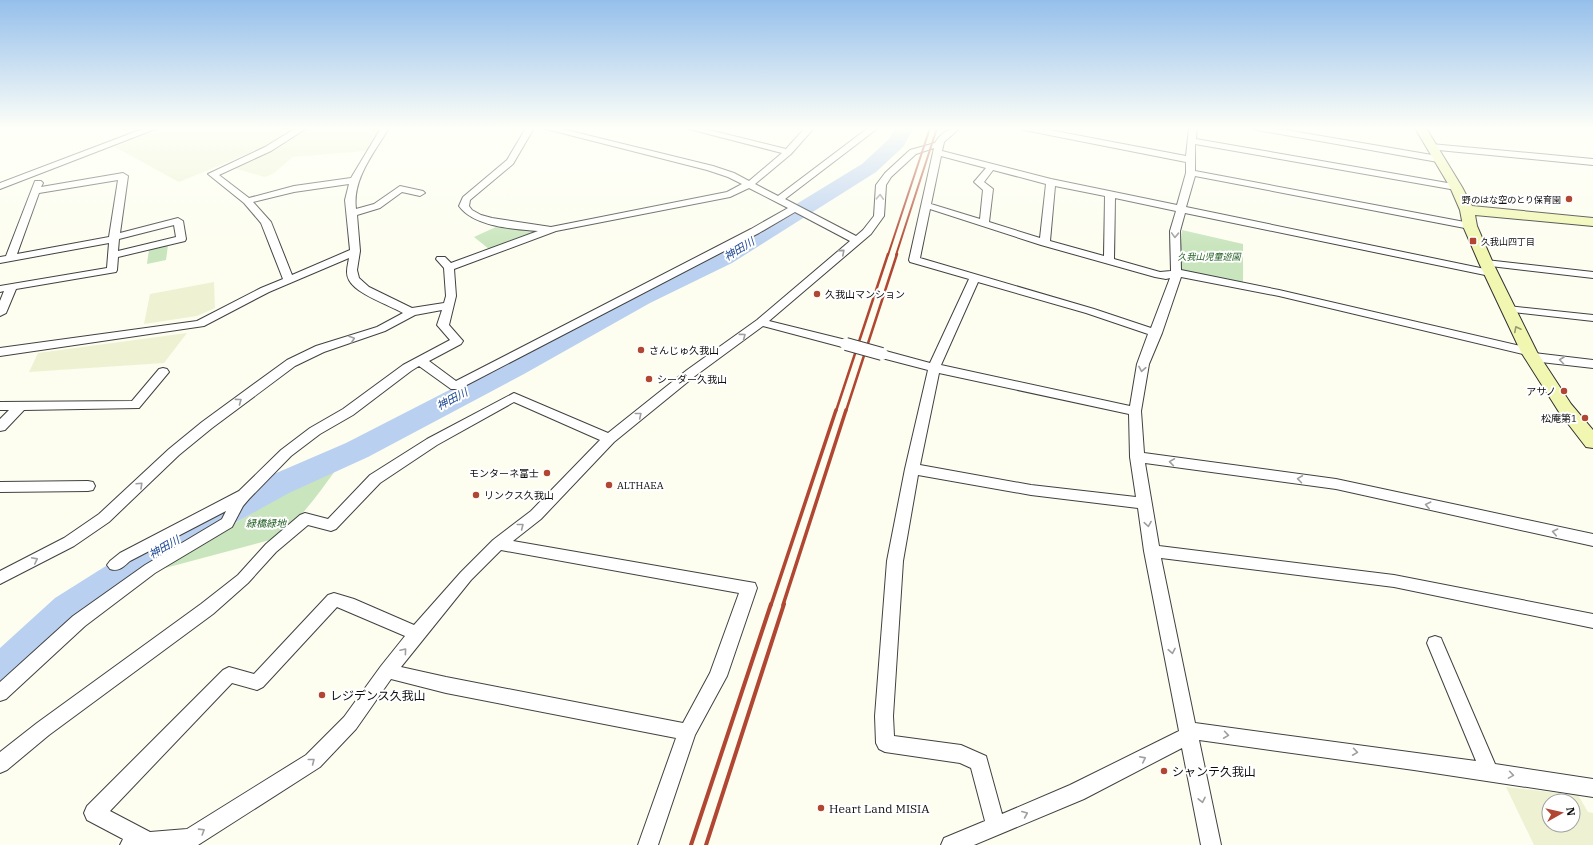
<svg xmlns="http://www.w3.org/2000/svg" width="1593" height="845" font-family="'IBM Plex Serif','Noto Sans JP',serif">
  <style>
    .farmland { fill: #eef2d2; fill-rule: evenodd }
    .green { fill: #c9e5bd }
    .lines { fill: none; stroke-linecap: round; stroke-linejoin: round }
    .river { fill: #b9d0f0; fill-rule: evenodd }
    .street-casing { stroke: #414141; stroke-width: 2 }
    .secondary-casing { stroke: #303030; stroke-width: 2 }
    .street { fill: #fff; fill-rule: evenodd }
    .secondary { fill: #f1f7b1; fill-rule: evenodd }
    .rail-far3 { stroke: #b14733; stroke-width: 2 }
    .rail-far2 { stroke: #b14733; stroke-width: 2.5 }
    .rail-far1 { stroke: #b14733; stroke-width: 3.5 }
    .rail { stroke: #b14733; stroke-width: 4 }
    .street-bridge-casing { stroke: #414141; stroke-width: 14; stroke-linecap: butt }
    .street-bridge { stroke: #fff; stroke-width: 12 }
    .oneway { stroke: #9f9f9f }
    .oneway2 { stroke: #969a70 }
    .poi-dot { fill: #b14733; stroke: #fff; stroke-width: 1.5 }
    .labels { text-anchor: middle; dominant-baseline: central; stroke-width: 4; stroke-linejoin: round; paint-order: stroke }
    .far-poi-label { font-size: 9px; fill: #0e0e0e; stroke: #fff; text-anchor: end }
    .far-park-label { font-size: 9px; font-style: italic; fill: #246024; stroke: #fff }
    .poi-label { font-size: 10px; fill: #0e0e0e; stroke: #fff; text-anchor: start }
    .park-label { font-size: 10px; font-style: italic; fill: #246024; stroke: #fff }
    .water-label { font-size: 11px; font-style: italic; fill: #224b94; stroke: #fff }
    .near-poi-label { font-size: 12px; fill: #0e0e0e; stroke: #fff; text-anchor: start }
  </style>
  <rect width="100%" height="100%" fill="#fdfef0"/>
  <!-- farmland -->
  <path class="farmland" d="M162 128H297L259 149 179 182 115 147Z
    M308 128H380L366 151 293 157 274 173 265 177 234 168 269 151Z
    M214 282 215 308 197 316 144 324 150 294Z
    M187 333 164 363 29 372 38 353Z
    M1506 787 1578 795 1588 812 1593 813V845H1534ZM1549 801H1573V825H1549Z"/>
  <!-- green -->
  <path class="green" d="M498 226 537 230 535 233 489 249 474 237Z
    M1182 230 1243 244V283L1179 270Z
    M168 245 166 260 147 264 149 249Z
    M335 471C315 498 299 523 270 540L154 571 296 487Z"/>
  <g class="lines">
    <!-- river -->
    <path class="river" d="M895 128H913L904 146 876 172 732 263 650 303 524 374 368 457 289 493 168 560 81 620 13 684 0 689V648L55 598 144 542 267 477 346 443 504 362 632 293 716 253 862 164 889 139Z"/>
    <defs>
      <path id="street" d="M145 128H158L0 189V183Z
        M296 128H307L271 151 219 175 249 198 294 186 351 178 381 128H389C374 153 352 179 356 209L374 204 400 186 423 191 425 193 420 196 402 192 380 208 357 215 360 251 357 270 359 278 369 287 412 308 444 303 446 296 444 268 436 259 437 257H445L451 263 538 231C514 229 474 227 459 206L463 197 507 160 526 128H534L513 164 470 200 469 206 472 210 481 215 492 218 551 227 727 192 742 184 728 177 707 170 542 128H558L713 166 734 173 749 181 782 153 685 128H701L786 149 805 128H814L791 154 755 184 778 196 868 128H878L785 199 856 236 863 230 874 216 876 185 885 173 910 150 935 143C940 133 950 128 960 128L944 142 942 151 1051 179 1177 205 1186 173V162L1024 130 1020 128H1039L1186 156 1189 128H1197L1196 139 1459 185 1461 187 1456 190 1195 144V171L1470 223 1475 226 1470 229 1195 176 1186 207 1490 270 1495 273 1490 276 1185 213 1180 231 1181 270 1279 290 1529 348 1533 349 1535 352 1534 353 1593 360V368L1532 361 1528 360 1526 357 1527 355 1279 296 1181 277 1162 333 1149 364 1141 411 1144 453 1336 479 1593 534V546L1336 489 1145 463 1159 546 1394 575 1593 614V628L1394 587 1161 558 1195 723 1476 761 1427 643 1429 638 1435 636 1441 638 1443 643 1495 764 1593 779V797L1414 770 1199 740 1221 845H1201L1182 748 1084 799 974 845H941L944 838 985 821 971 768 960 763 885 752 879 749 876 743 875 716 887 561 905 469 928 370 878 357 876 354 878 351 882 350 930 363 969 279 910 262 909 260 934 148 916 154 891 177 886 185 884 216 871 234 769 321 850 341 852 344 850 347 846 348 763 326 695 376 614 442 541 519 513 541 749 582 755 583 757 588 727 676 695 735 658 845H638L676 738 446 693 391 679 356 729 320 767 198 845H120L123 839 87 820 84 813 87 806 223 670 229 667 254 674 328 595 334 593 354 599 414 625 461 572 493 540 531 511 600 440 514 402 437 445 380 483 336 529 331 531 308 525 276 552 248 583 213 614 49 735 7 770 0 773V752L37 723 201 604 238 575 266 544 300 515 305 513 328 519 370 475 427 439 514 393 608 433 687 370 757 320 850 241 795 212 759 233 459 389H451L419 366 411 371 353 415 320 434 291 456 249 499 243 506 232 527 155 573 85 626 6 699 0 701V682L73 616 145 565 222 519 226 511 130 561C123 567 119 572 110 569L107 565 110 561 120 553 239 491 281 450 310 428 343 409 403 365 450 340 437 325 442 310 415 315 385 331 324 352 295 366 212 428 179 455 109 522 74 546 0 584V571L64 538 99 514 169 449 202 422 287 360 316 346 377 327 403 313C389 305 356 294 349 280 345 273 348 265 349 258L269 292 204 326 0 356V348L197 321 261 288 283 279 261 223 244 203 208 174 265 147ZM941 156 986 168 974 182 983 190 980 219 931 204ZM993 170 1046 184 1040 238 989 222 993 189 984 182ZM349 184 345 200 350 250 292 275 271 222 253 202 294 192ZM1055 186 1105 196 1104 256 1050 241ZM749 188 788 208 751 229 456 381 429 361 461 344 463 341 449 325 456 296 454 269 556 231 730 197ZM1115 198 1176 211 1170 231 1171 271 1160 272 1114 259ZM930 209 1041 245 1155 277 1166 279 1170 278 1151 328 1094 309 920 258ZM978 282 1086 313 1148 334 1137 364 1130 406 941 365ZM939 373 1129 414 1130 457 1136 497 1031 485 920 465ZM918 475 1031 495 1138 508 1144 551 1179 731 1070 785 1002 814 986 756 961 745 894 736 893 716 903 561ZM501 550 739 593 710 673 683 723 446 677 401 667 471 580ZM337 607 405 636 381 666 344 717 306 755 187 829 150 832 110 811 232 683 257 690 263 687Z
        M1253 128H1274L1438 156 1442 159 1438 162 1257 130Z
        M1431 144 1593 159V165L1428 149 1427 147 1428 145Z
        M123 173 128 176 120 233 178 218 183 221 186 239 185 241 118 257 117 270 116 272 16 289 6 313 0 316V301L4 291 0 292V286L107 268 109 243 0 263V257L6 256 35 181H41L43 183 41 187ZM118 180 109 237 17 254 39 193ZM174 225 176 237 118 251 119 239Z
        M1486 260 1593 272V278L1482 265 1481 263 1482 261Z
        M1508 306 1593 315V321L1504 311 1502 309Z
        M163 368 167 369 169 372 139 408 24 410 5 430 0 431V419L9 410H0V402L132 401 159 369Z
        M88 481 93 482 95 486 93 490 88 491 0 492V482Z"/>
      <path id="secondary" d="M1415 128H1426L1462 187 1472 206 1593 218V226L1475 215 1477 226 1493 263 1537 352 1571 404 1593 430V448L1586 447 1559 412 1521 352 1479 263 1463 226 1460 210 1450 187Z"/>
    </defs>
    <!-- street casing -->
    <use href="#street" class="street-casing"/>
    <!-- secondary casing -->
    <use href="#secondary" class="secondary-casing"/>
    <!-- street -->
    <use href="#street" class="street"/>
    <!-- secondary -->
    <use href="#secondary" class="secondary"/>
    <!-- rail-far3 -->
    <path class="rail-far3" d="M888 255 930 128
      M896 255 937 128"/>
    <!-- rail-far2 -->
    <path class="rail-far2" d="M836 411 888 254
      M846 411 897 254"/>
    <!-- rail-far1 -->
    <path class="rail-far1" d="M771 605 836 410
      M783 605 846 410"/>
    <!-- rail -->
    <path class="rail" d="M691 845 771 604
      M706 845 784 604"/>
    <defs>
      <path id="street-bridge" d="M846 344 882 354"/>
    </defs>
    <!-- street-bridge casing -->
    <use href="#street-bridge" class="street-bridge-casing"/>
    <!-- street-bridge -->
    <use href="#street-bridge" class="street-bridge"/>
  </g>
  <!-- one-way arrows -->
  <defs><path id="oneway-chevron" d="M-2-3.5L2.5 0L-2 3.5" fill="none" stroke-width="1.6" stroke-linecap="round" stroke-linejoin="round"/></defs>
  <g class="oneway">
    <use href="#oneway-chevron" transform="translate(880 197) rotate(-87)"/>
    <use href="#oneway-chevron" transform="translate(1175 235) rotate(92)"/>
    <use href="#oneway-chevron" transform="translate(842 252) rotate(-41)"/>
    <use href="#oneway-chevron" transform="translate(743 336) rotate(-37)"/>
    <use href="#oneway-chevron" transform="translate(352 339) rotate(-18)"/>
    <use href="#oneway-chevron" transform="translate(1562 360) rotate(-173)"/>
    <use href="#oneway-chevron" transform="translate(1142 369) rotate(100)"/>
    <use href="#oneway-chevron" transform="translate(239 401) rotate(-36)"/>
    <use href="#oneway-chevron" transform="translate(639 415) rotate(-39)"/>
    <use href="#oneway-chevron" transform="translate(1172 462) rotate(-172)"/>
    <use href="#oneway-chevron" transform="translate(1300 479) rotate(-172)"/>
    <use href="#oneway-chevron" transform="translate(140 485) rotate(-43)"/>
    <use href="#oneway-chevron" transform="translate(1428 505) rotate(-167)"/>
    <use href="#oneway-chevron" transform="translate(1148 524) rotate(81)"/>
    <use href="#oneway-chevron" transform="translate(521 526) rotate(-38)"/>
    <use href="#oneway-chevron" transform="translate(1555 532) rotate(-168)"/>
    <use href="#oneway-chevron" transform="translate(35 560) rotate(-27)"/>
    <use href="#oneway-chevron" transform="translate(404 651) rotate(-50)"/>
    <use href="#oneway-chevron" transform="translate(1172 651) rotate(79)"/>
    <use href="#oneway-chevron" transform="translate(1226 735) rotate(8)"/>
    <use href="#oneway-chevron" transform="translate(1355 752) rotate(8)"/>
    <use href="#oneway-chevron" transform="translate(1143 759) rotate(-26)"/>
    <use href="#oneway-chevron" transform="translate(312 761) rotate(-38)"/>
    <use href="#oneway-chevron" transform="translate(1511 775) rotate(9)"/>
    <use href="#oneway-chevron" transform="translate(1202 800) rotate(78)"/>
    <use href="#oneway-chevron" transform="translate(1025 814) rotate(-23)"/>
    <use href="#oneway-chevron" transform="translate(202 831) rotate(-32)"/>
  </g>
  <use class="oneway2" href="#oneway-chevron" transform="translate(1517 329) rotate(-117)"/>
  <!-- sky -->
  <linearGradient id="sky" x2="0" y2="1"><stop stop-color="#95bfeb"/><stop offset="0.52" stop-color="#fefff8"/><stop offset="1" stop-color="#fefff8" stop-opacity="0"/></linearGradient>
  <rect width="1593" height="247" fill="url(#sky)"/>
  <!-- markers -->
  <g class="poi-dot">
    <circle cx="1569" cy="199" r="4"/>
    <rect x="1469" y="237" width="8" height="8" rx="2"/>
    <circle cx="817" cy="294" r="4"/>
    <circle cx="641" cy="350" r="4"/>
    <circle cx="649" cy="379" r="4"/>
    <circle cx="1564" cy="391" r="4"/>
    <circle cx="1585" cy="418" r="4"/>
    <circle cx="547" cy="473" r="4"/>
    <circle cx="609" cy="485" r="4"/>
    <circle cx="476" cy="495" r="4"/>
    <circle cx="322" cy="695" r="4"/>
    <circle cx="1164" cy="771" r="4"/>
    <circle cx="821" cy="808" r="4"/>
  </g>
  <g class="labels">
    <!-- far-poi labels -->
    <g class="far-poi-label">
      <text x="1561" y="199">野のはな空のとり保育園</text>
      <text x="1481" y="241" text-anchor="start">久我山四丁目</text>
    </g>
    <!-- far-park labels -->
    <g class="far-park-label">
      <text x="1209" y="256">久我山児童遊園</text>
    </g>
    <!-- poi labels -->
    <g class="poi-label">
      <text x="825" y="294">久我山マンション</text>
      <text x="649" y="350">さんじゅ久我山</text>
      <text x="657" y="379">シーダー久我山</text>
      <text x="1556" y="391" text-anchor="end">アサノ</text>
      <text x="1577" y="418" text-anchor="end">松庵第1</text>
      <text x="539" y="473" text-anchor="end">モンターネ富士</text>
      <text x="617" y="485">ALTHAEA</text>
      <text x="484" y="495">リンクス久我山</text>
    </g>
    <!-- park labels -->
    <g class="park-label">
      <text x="266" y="523">緑橋緑地</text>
    </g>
    <!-- water labels -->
    <g class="water-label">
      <text transform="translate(739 249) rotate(-31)">神田川</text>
      <text transform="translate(452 399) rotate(-28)">神田川</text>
      <text transform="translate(164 547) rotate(-30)">神田川</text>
    </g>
    <!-- near-poi labels -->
    <g class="near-poi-label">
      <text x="330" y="695">レジデンス久我山</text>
      <text x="1172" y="771">シャンテ久我山</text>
      <text x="829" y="808">Heart Land MISIA</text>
    </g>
  </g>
  <!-- north arrow -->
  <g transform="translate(1561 813) rotate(82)"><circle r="19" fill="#ffffff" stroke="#9f9f9f"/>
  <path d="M0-3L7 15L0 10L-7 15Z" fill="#b14733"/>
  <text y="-6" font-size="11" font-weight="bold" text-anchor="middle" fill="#0e0e0e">N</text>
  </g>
</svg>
